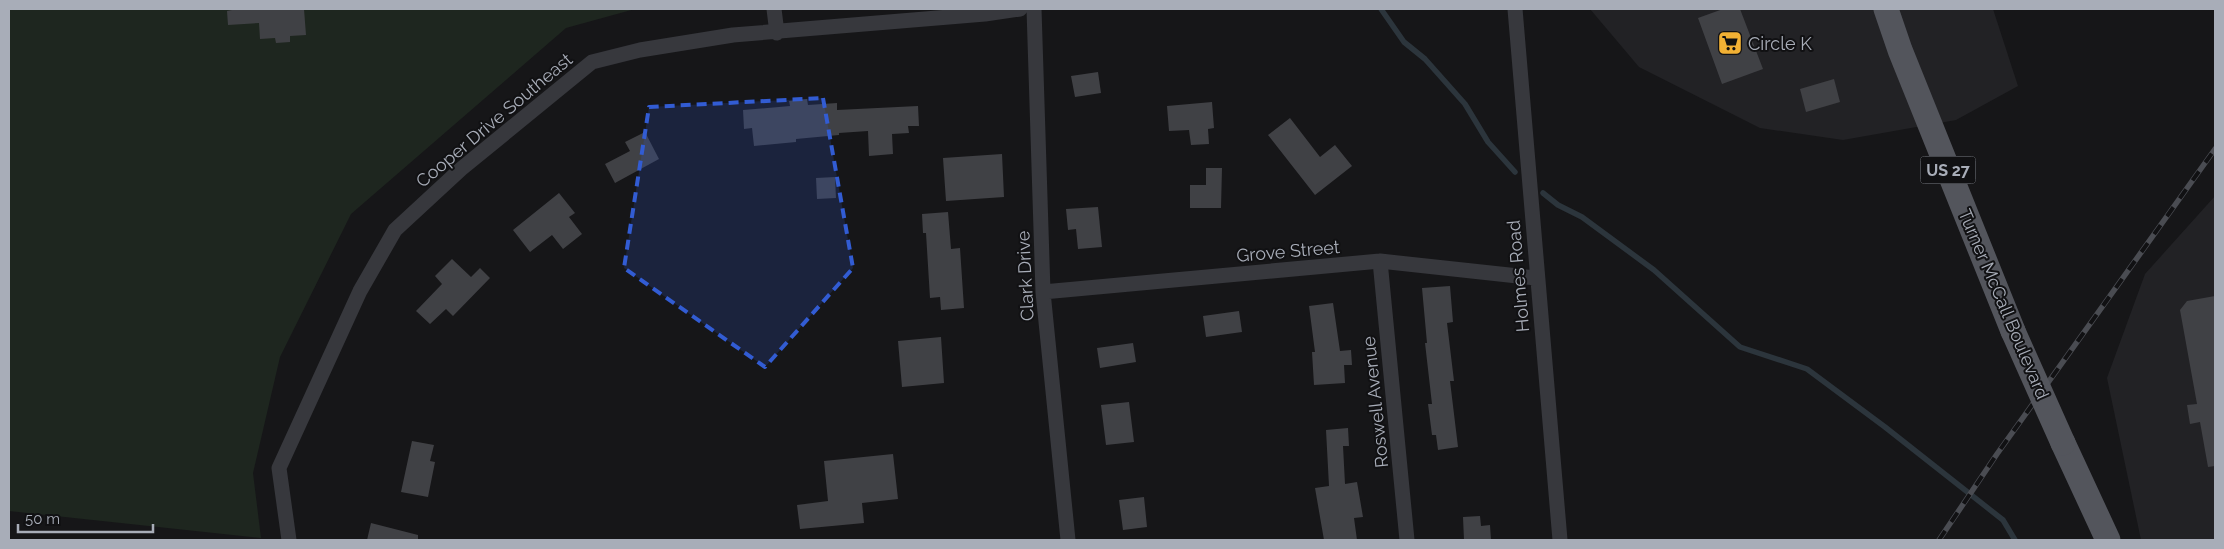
<svg xmlns="http://www.w3.org/2000/svg" width="2224" height="549" font-family="Raleway,sans-serif">
  <style>
    .built { fill: #222225 }
    .green { fill: #1e261f }
    .lines { fill: none; stroke-linecap: round; stroke-linejoin: round }
    .stream { stroke: #2c353c; stroke-width: 5.5 }
    .building { fill: #404145 }
    .street { stroke: #37383d; stroke-width: 15 }
    .primary { stroke: #53555c; stroke-width: 25 }
    .rail-casing { stroke: #4a4c52; stroke-width: 5.5 }
    .rail { stroke: #111113; stroke-width: 4; stroke-dasharray: 11; stroke-linecap: butt }
    .primary-bridge { stroke: #53555c; stroke-width: 25 }
    .marked { fill: #325cd3; fill-opacity: 0.2; stroke: #325cd3; stroke-width: 4; stroke-dasharray: 10 6; stroke-linejoin: round }
    .labels { text-anchor: middle; dominant-baseline: central; stroke-width: 4; stroke-linejoin: round; paint-order: stroke }
    .shield { fill: #111113; stroke: #7b7e86; stroke-width: 1 }
    .shield-label { font-size: 16px; font-weight: bold; fill: #a8adb8 }
    .poi-label { font-size: 18px; fill: #a8adb8; stroke: #111113; text-anchor: start }
    .street-label { font-size: 18px; fill: #a8adb8; stroke: #111113 }
  </style>
  <rect width="100%" height="100%" fill="#161618"/>
  <!-- built -->
  <path class="built" d="M1590 9H1993L2018 86 1956 120 1843 140 1760 128 1639 67Z
    M2215 196V540H2141L2107 378 2145 274Z"/>
  <!-- green -->
  <path class="green" d="M9 9H635L566 28 351 214 280 357 253 473 261 538 9 511Z"/>
  <g class="lines">
    <!-- stream -->
    <path class="stream" d="M1381 9 1404 42 1425 59 1465 104 1488 142 1515 172
      M1543 193 1558 205 1582 217 1654 270 1740 347 1807 369 1885 427 2003 520 2015 540"/>
  </g>
  <!-- building -->
  <path class="building" d="M237 9H304L306 35 290 36V42L276 43 275 38 260 39 259 23 228 25 227 11Z
    M1723 9H1740L1763 69 1722 84 1698 18Z
    M1098 72 1101 93 1075 97 1071 76Z
    M1834 79 1840 102 1806 112 1800 89Z
    M807 99 808 105 837 103V110L918 106 919 126H908L909 133 892 134 893 154 869 156 868 131 839 133V135L796 139V142L754 146 752 128 744 129 743 110 790 106 789 101Z
    M1212 102 1214 128 1208 129 1209 144 1191 145 1189 130 1169 131 1167 106Z
    M1290 118 1320 157 1335 145 1352 166 1315 195 1268 135Z
    M645 132 659 159 615 183 605 164 630 151 625 142Z
    M1002 154 1004 197 946 201 943 158Z
    M1206 168H1222L1221 208H1190V185H1206Z
    M835 177 836 198 817 199 816 178Z
    M559 193 575 213 569 217 582 234 563 249 552 235 530 252 513 230Z
    M1098 207 1102 247 1078 249 1076 229 1068 230 1066 209Z
    M948 212 951 249 960 248 964 308 941 310 940 297 930 298 926 233H923L922 214Z
    M452 259 471 277 480 268 490 278 453 316 446 309 430 324 416 311 442 284 435 276Z
    M1450 286 1453 322 1447 323 1454 381H1450L1458 447 1438 450 1436 435H1432L1428 404H1432L1425 343H1427L1422 288Z
    M2215 296V466L2208 467 2200 422 2190 424 2187 405 2197 404 2180 310 2187 301Z
    M1333 303 1340 351 1351 350 1352 365H1344L1345 383 1314 385 1312 352H1315L1309 306Z
    M1239 311 1242 332 1206 337 1203 316Z
    M941 337 944 383 902 387 898 341Z
    M1133 343 1136 362 1100 368 1097 348Z
    M1129 402 1134 442 1106 445 1101 405Z
    M1348 428 1349 446H1343L1345 484 1357 482 1363 517 1354 518 1357 540H1324L1315 488 1329 486 1326 430Z
    M412 441 434 445 430 461 435 462 428 497 401 492Z
    M893 454 898 499 862 503 864 523 800 529 797 505 828 501 824 461Z
    M1144 497 1147 527 1123 530 1119 500Z
    M1480 516 1481 526 1490 525 1491 540H1464L1463 517Z
    M371 523 418 535V540H367Z"/>
  <g class="lines">
    <!-- street -->
    <path class="street" d="M774 9 777 33
      M1034 9 1043 292 1068 540
      M1515 9 1560 540
      M1380 261 1407 540
      M1043 292 1380 261 1536 278
      M289 540 279 468 360 291 395 230 461 169 592 62 640 50 733 35 985 14 1020 9"/>
    <!-- primary -->
    <path class="primary" d="M1886 9 1900 50 2013 331
      M2063 443 2108 540"/>
    <defs>
      <path id="rail" d="M1939 540 1997 454 2215 149"/>
    </defs>
    <!-- rail casing -->
    <use href="#rail" class="rail-casing"/>
    <!-- rail -->
    <use href="#rail" class="rail"/>
    <!-- primary-bridge -->
    <path class="primary-bridge" d="M2013 331 2063 443"/>
  </g>
  <!-- marked area -->
  <path class="marked" d="M823 98 853 268 765 367 624 268 649 107Z"/>
  <!-- icons -->
  <defs>
    <symbol id="supermarket-square" viewBox="-11 -11 22 22"><rect x="-9" y="-9" width="18" height="18" rx="4" fill="#f2b134" stroke="#111113"/><path d="M-6-5.5h2.5l.6 2H6L4.5 2H-2.5L-4.4-4H-6ZM-1.5 3.2a1.3 1.3 0 1 0 .1 0ZM3 3.2a1.3 1.3 0 1 0 .1 0Z" fill="#111"/></symbol>
  </defs>
  <g fill-rule="evenodd">
    <use href="#supermarket-square" x="1716" y="29" width="28" height="28"/>
  </g>
  <g class="labels">
    <!-- shield labels -->
    <rect class="shield" x="1920.5" y="156.5" width="55" height="27" rx="4"/>
    <g class="shield-label">
      <text x="1948" y="170">US 27</text>
    </g>
    <!-- poi labels -->
    <g class="poi-label">
      <text x="1748" y="43">Circle K</text>
    </g>
    <!-- street labels -->
    <g class="street-label">
      <text transform="translate(494 120) rotate(-40)">Cooper Drive Southeast</text>
      <text transform="translate(1288 251) rotate(-5)">Grove Street</text>
      <text transform="translate(1025 276) rotate(-93)">Clark Drive</text>
      <text transform="translate(1518 276) rotate(-95)">Holmes Road</text>
      <text transform="translate(2004 304) rotate(67)">Turner McCall Boulevard</text>
      <text transform="translate(1375 402) rotate(-96)">Roswell Avenue</text>
    </g>
  </g>
  <!-- border -->
  <rect width="2224" height="549" fill="none" stroke="#a8adb8" stroke-width="20"/>
  <!-- scale -->
  <path d="M18 524v8h135v-8" fill="none" stroke="#a8adb8" stroke-width="2.5"/>
  <text x="25" y="524" font-size="15" fill="#a8adb8" stroke="#111113" stroke-width="4" paint-order="stroke">50 m</text>
</svg>
